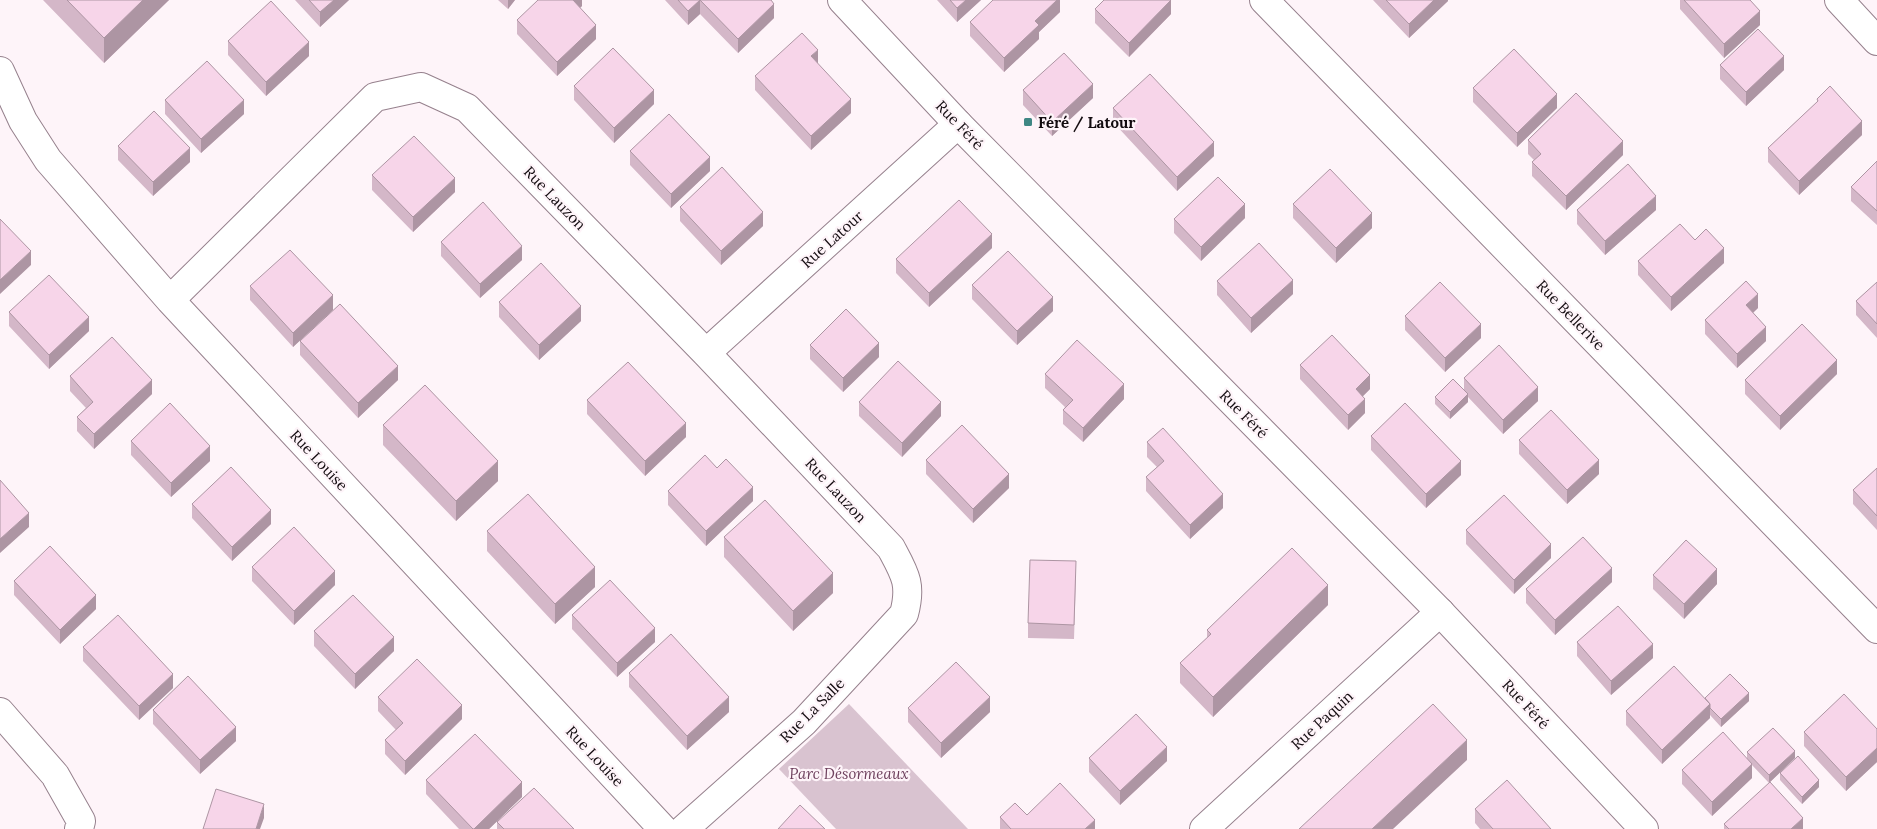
<svg xmlns="http://www.w3.org/2000/svg" width="1877" height="829" font-family="Lora,serif">
  <style>
    .green { fill: #d9c3d0 }
    .lines { fill: none; stroke-linecap: round; stroke-linejoin: round }
    .minor-casing { stroke: #96818d; stroke-width: 30 }
    .tertiary-casing { stroke: #96818d; stroke-width: 30 }
    .minor { stroke: #fff; stroke-width: 28 }
    .tertiary { stroke: #fff; stroke-width: 28 }
    .wall { fill: #d4b7c8 }
    .shaded-wall { fill: #ad95a3 }
    .building { fill: #f7d5e9; stroke: #ad95a3 }
    .poi-dot { fill: #3f8784; stroke: #fef4f9; stroke-width: 2 }
    .labels { text-anchor: middle; dominant-baseline: central; stroke-width: 4.5; stroke-linejoin: round; paint-order: stroke }
    .poi-label { font-size: 15px; font-weight: bold; fill: #120b0f; stroke: #fef4f9; text-anchor: start }
    .street-label { font-size: 15px; fill: #120b0f; stroke: #fef4f9 }
    .park-label { font-size: 15px; font-style: italic; fill: #6f415e; stroke: #fef4f9 }
  </style>
  <rect width="100%" height="100%" fill="#fef4f9"/>
  <!-- green -->
  <path class="green" d="M849 704 968 829H836L779 769Z"/>
  <g class="lines">
    <defs>
      <path id="minor" d="M1264 0 1877 629
        M1839 0 1877 41
        M0 71 23 121 48 160 170 300 663 829
        M170 300 375 97 421 87 467 108 706 353 891 548C905 574 912 584 904 614L804 722 684 829
        M706 353 958 124
        M0 712 55 775 81 821 79 829
        M1204 829 1440 612"/>
      <path id="tertiary" d="M842 0 958 124 1440 612 1644 829"/>
    </defs>
    <!-- minor casing -->
    <use href="#minor" class="minor-casing"/>
    <!-- tertiary casing -->
    <use href="#tertiary" class="tertiary-casing"/>
    <!-- minor -->
    <use href="#minor" class="minor"/>
    <!-- tertiary -->
    <use href="#tertiary" class="tertiary"/>
  </g>
  <!-- wall -->
  <path class="wall" d="M43 0H169L104 63Z
    M295 0H349L320 27Z
    M498 0H515L508 9Z
    M582 0V6L580 8 596 39 557 76 517 34V20Z
    M665 0H771L774 18 738 53 700 14 688 25Z
    M937 0H981L957 22Z
    M1060 0V12L1039 32V39L1004 72 970 36V22Z
    M1373 0H1448V1L1409 38Z
    M1680 0H1750L1760 25 1724 58 1680 9Z
    M1095 9 1171 14 1129 57 1095 23Z
    M228 41 309 56 266 96 228 55Z
    M1720 65 1784 70 1746 106 1720 79Z
    M755 76 851 113 811 150 755 90Z
    M574 86 654 104 614 143 574 100Z
    M1473 88 1557 108 1517 147 1473 102Z
    M1023 90 1093 98 1052 136 1023 105Z
    M1817 99 1862 135 1799 195 1768 162V148L1817 102Z
    M165 100 244 114 201 153 165 114Z
    M1113 108 1214 156 1177 191 1113 122Z
    M1528 140 1623 155 1566 210 1532 176V162L1534 160 1528 154Z
    M118 146 190 162 153 196 118 160Z
    M630 151 710 171 671 208 630 165Z
    M1877 161V225L1851 201V187Z
    M372 175 455 192 413 232 372 190Z
    M1293 204 1372 228 1336 263 1293 218Z
    M680 207 763 226 721 265 680 221Z
    M1577 210H1656L1605 255 1577 224Z
    M1245 218 1201 261 1174 233V219Z
    M1695 240 1724 263 1671 311 1638 275V261Z
    M441 242 522 260 480 298 441 256Z
    M992 248 929 307 896 273V259Z
    M1217 281 1293 294 1251 333 1217 295Z
    M1877 282V338L1856 315V301Z
    M972 285 1053 311 1017 345 972 299Z
    M250 286 333 310 293 347 250 300Z
    M499 302 581 321 539 360 499 317Z
    M1758 308 1753 313 1766 341 1737 368 1705 334V320Z
    M9 312 89 331 49 369 9 326Z
    M1405 316 1481 338 1445 372 1405 330Z
    M300 341 398 380 358 418 300 355Z
    M810 345 879 357 843 392 810 359Z
    M1300 365 1370 389 1363 396 1365 413 1348 430 1300 379Z
    M1045 374 1124 399 1083 442 1063 424V410L1065 407 1045 388Z
    M1837 374 1780 430 1745 394V380Z
    M70 376 152 394 94 449 77 431V417L86 408 70 391Z
    M1464 378 1538 401 1503 434 1468 397V402L1450 419 1435 404V397L1464 390Z
    M587 400 686 437 645 476 587 414Z
    M859 402 941 416 902 457 859 416Z
    M383 425 498 481 456 521 383 445Z
    M1371 436 1461 475 1426 508 1371 450Z
    M1519 440 1599 474 1567 504 1519 454Z
    M131 441 210 461 171 497 131 455Z
    M1147 442 1223 508 1190 539 1146 491V477L1157 467 1147 457Z
    M926 460 1009 488 973 523 926 474Z
    M717 468 753 501 706 546 668 505V491Z
    M1877 468V530L1853 504V490Z
    M192 504 271 524 232 561 192 518Z
    M1466 530 1551 558 1514 594 1466 544Z
    M487 531 595 587 555 624 487 551Z
    M724 537 833 593 793 631 724 557Z
    M252 567 335 585 294 625 252 581Z
    M1076 575 1074 639 1028 638V623Z
    M1653 575 1717 584 1684 619 1653 589Z
    M14 581 96 609 60 644 14 595Z
    M1612 582 1555 635 1526 603V589Z
    M1328 605 1213 717 1180 683V663L1207 638V630Z
    M572 615 655 642 617 677 572 629Z
    M314 631 394 651 355 689 314 646Z
    M1577 642 1653 658 1611 695 1577 656Z
    M83 647 173 688 139 720 83 661Z
    M629 673 729 712 687 750 629 687Z
    M378 697 462 719 405 775 385 754V740L396 730 378 711Z
    M1705 698 1749 701 1721 727 1710 715V718L1662 764 1626 725V711Z
    M908 708 990 712 941 758 908 722Z
    M153 710 236 741 200 774 153 724Z
    M1877 729V762L1846 791 1804 746V732Z
    M1747 752 1795 758 1769 783 1752 765V778L1712 816 1682 784V770L1747 758Z
    M1089 758 1167 761 1120 805 1089 772Z
    M1780 773 1819 787 1802 804 1780 780Z
    M426 780 522 797 489 829H459L426 794Z
    M1475 809 1551 829H1480L1475 823Z
    M1027 815 1095 829H1000V817Z
    M497 822 574 829H497Z
    M1724 824 1803 829H1724Z"/>
  <!-- shaded-wall -->
  <path class="shaded-wall" d="M143 0H169L104 63V38Z
    M334 0H349L320 27V12Z
    M508 0H515L508 9Z
    M573 0H582V6L573 14Z
    M700 0V14L688 25V11Z
    M966 0H981L957 22V8Z
    M1057 0H1060V12L1039 32V39L1004 72V58L1035 21Z
    M1171 0V14L1129 57V43Z
    M1434 0H1448V1L1409 38V24Z
    M774 4V18L738 53V39Z
    M1760 11V25L1724 58V44Z
    M596 25V39L557 76V62Z
    M309 42V56L266 96V82Z
    M818 50V64L811 56Z
    M1784 56V70L1746 106V92Z
    M1093 84V98L1052 136V122Z
    M654 90V104L614 143V128Z
    M1557 94V108L1517 147V133Z
    M851 99V113L811 150V136Z
    M244 100V114L201 153V139Z
    M1862 121V135L1799 195V181Z
    M1623 141V155L1566 210V196Z
    M1214 142V156L1177 191V177Z
    M190 148V162L153 196V182Z
    M710 157V171L671 208V194Z
    M455 178V192L413 232V217Z
    M1656 196V210L1605 255V241Z
    M1245 204V218L1201 261V247Z
    M763 212V226L721 265V251Z
    M1372 213V228L1336 263V248Z
    M992 234V248L929 307V293Z
    M522 246V260L480 298V284Z
    M1724 248V263L1671 311V297Z
    M31 251V265L0 294V280Z
    M1293 280V294L1251 333V318Z
    M1758 294V308L1746 319V305Z
    M333 295V310L293 347V333Z
    M1053 297V311L1017 345V331Z
    M581 306V321L539 360V345Z
    M89 317V331L49 369V355Z
    M1481 324V338L1445 372V358Z
    M1766 327V341L1737 368V354Z
    M879 343V357L843 392V378Z
    M1837 360V374L1780 430V416Z
    M398 366V380L358 418V403Z
    M1370 375V389L1356 403V389Z
    M152 380V394L94 449V434Z
    M1124 384V399L1083 442V428Z
    M1538 387V401L1503 434V420Z
    M1468 394V402L1450 419V412Z
    M1365 399V413L1348 430V415Z
    M941 402V416L902 457V443Z
    M686 423V437L645 476V461Z
    M210 446V461L171 497V483Z
    M1599 460V474L1567 504V490Z
    M498 461V481L456 521V501Z
    M1461 461V475L1426 508V494Z
    M1009 474V488L973 523V509Z
    M753 487V501L706 546V531Z
    M1223 494V508L1190 539V525Z
    M271 510V524L232 561V547Z
    M29 513V527L0 553V539Z
    M1551 544V558L1514 594V580Z
    M595 567V587L555 624V604Z
    M1612 568V582L1555 635V620Z
    M1717 569V584L1684 619V604Z
    M335 571V585L294 625V611Z
    M833 573V593L793 631V611Z
    M1328 585V605L1213 717V697Z
    M96 595V609L60 644V630Z
    M655 628V642L617 677V663Z
    M394 637V651L355 689V674Z
    M1653 644V658L1611 695V681Z
    M173 674V688L139 720V706Z
    M1749 693V701L1721 727V719Z
    M729 697V712L687 750V736Z
    M990 697V712L941 758V743Z
    M1710 704V718L1662 764V750Z
    M462 705V719L405 775V761Z
    M236 727V741L200 774V760Z
    M1467 740V760L1393 829H1372Z
    M1167 747V761L1120 805V791Z
    M1877 748V762L1846 791V777Z
    M1795 751V758L1769 783V775Z
    M1752 764V778L1712 816V802Z
    M1819 780V787L1802 804V797Z
    M522 782V797L489 829H474Z
    M264 804V818L260 829H256Z
    M1803 818V829H1791Z
    M1095 820V829H1085Z"/>
  <!-- building -->
  <path class="building" d="M67 0H143L104 38Z
    M309 0H334L320 12Z
    M538 0H573L596 25 557 62 517 20Z
    M678 0H700L688 11Z
    M700 0H771L774 4 738 39Z
    M950 0H966L957 8Z
    M993 0H1057L1035 21 1039 25 1004 58 970 22Z
    M1104 0H1171L1129 43 1095 9Z
    M1386 0H1434L1409 24Z
    M1684 0H1750L1760 11 1724 44Z
    M271 1 309 42 266 82 228 41Z
    M1758 29 1784 56 1746 92 1720 65Z
    M802 33 818 50 811 56 851 99 811 136 755 76Z
    M613 48 654 90 614 128 574 86Z
    M1514 49 1557 94 1517 133 1473 88Z
    M1064 53 1093 84 1052 122 1023 90Z
    M207 61 244 100 201 139 165 100Z
    M1150 74 1214 142 1177 177 1113 108Z
    M1830 86 1862 121 1799 181 1768 148 1818 101 1817 99Z
    M1576 93 1623 141 1566 196 1532 162 1541 154 1528 140Z
    M154 111 190 148 153 182 118 146Z
    M669 114 710 157 671 194 630 151Z
    M414 136 455 178 413 217 372 175Z
    M1877 161V211L1851 187Z
    M1628 164 1656 196 1605 241 1577 210Z
    M722 167 763 212 721 251 680 207Z
    M1330 169 1372 213 1336 248 1293 204Z
    M1218 177 1245 204 1201 247 1174 219Z
    M959 200 992 234 929 293 896 259Z
    M483 202 522 246 480 284 441 242Z
    M0 219 31 251 0 280Z
    M1680 224 1695 240 1706 229 1724 248 1671 297 1638 261Z
    M1259 243 1293 280 1251 318 1217 281Z
    M290 250 333 295 293 333 250 286Z
    M1008 251 1053 297 1017 331 972 285Z
    M541 263 581 306 539 345 499 302Z
    M49 275 89 317 49 355 9 312Z
    M1746 281 1758 294 1746 305 1766 327 1737 354 1705 320Z
    M1440 282 1481 324 1445 358 1405 316Z
    M1877 282V324L1856 301Z
    M340 304 398 366 358 403 300 341Z
    M846 309 879 343 843 378 810 345Z
    M1802 324 1837 360 1780 416 1745 380Z
    M1332 335 1370 375 1356 389 1365 399 1348 415 1300 365Z
    M112 337 152 380 94 434 77 417 93 402 70 376Z
    M1077 340 1124 384 1083 428 1063 410 1073 400 1045 374Z
    M1499 345 1538 387 1503 420 1464 378Z
    M898 361 941 402 902 443 859 402Z
    M628 362 686 423 645 461 587 400Z
    M1453 379 1468 394 1450 412 1435 397Z
    M425 385 498 461 456 501 383 425Z
    M170 403 210 446 171 483 131 441Z
    M1405 403 1461 461 1426 494 1371 436Z
    M1551 410 1599 460 1567 490 1519 440Z
    M962 425 1009 474 973 509 926 460Z
    M1163 428 1223 494 1190 525 1146 477 1164 461 1147 442Z
    M705 455 717 468 726 459 753 487 706 531 668 491Z
    M231 467 271 510 232 547 192 504Z
    M1877 468V516L1853 490Z
    M0 480 29 513 0 539Z
    M528 494 595 567 555 604 487 531Z
    M1504 495 1551 544 1514 580 1466 530Z
    M765 500 833 573 793 611 724 537Z
    M294 527 335 571 294 611 252 567Z
    M1583 537 1612 568 1555 620 1526 589Z
    M1686 540 1717 569 1684 604 1653 575Z
    M50 546 96 595 60 630 14 581Z
    M1292 548 1328 585 1213 697 1180 663 1211 634 1207 630Z
    M1030 560 1076 561 1074 625 1028 623Z
    M610 580 655 628 617 663 572 615Z
    M353 595 394 637 355 674 314 631Z
    M1618 606 1653 644 1611 681 1577 642Z
    M118 615 173 674 139 706 83 647Z
    M671 634 729 697 687 736 629 673Z
    M417 659 462 705 405 761 385 740 403 723 378 697Z
    M956 662 990 697 941 743 908 708Z
    M1674 666 1710 704 1662 750 1626 711Z
    M1730 674 1749 693 1721 719 1710 708V704L1705 698Z
    M188 676 236 727 200 760 153 710Z
    M1844 694 1877 729V748L1846 777 1804 732Z
    M1433 704 1467 740 1372 829H1299Z
    M1136 714 1167 747 1120 791 1089 758Z
    M1773 728 1795 751 1769 775 1747 752Z
    M1723 732 1752 764 1712 802 1682 770Z
    M475 734 522 782 474 829H473L426 780Z
    M1798 756 1819 780 1802 797 1780 773Z
    M1507 780 1551 829H1493L1475 809Z
    M1770 782 1803 818 1791 829H1729L1724 824Z
    M1060 783 1095 820 1085 829H1011L1000 817 1015 803 1027 815Z
    M534 788 574 829H504L497 822Z
    M216 789 264 804 256 829H203Z
    M800 805 825 829H778Z"/>
  <!-- markers -->
  <rect class="poi-dot" x="1023" y="117" width="10" height="10" rx="2.5"/>
  <g class="labels">
    <!-- poi labels -->
    <g class="poi-label">
      <text x="1038" y="122">Féré / Latour</text>
    </g>
    <!-- street labels -->
    <g class="street-label">
      <text transform="translate(960 125) rotate(46)">Rue Féré</text>
      <text transform="translate(555 198) rotate(46)">Rue Lauzon</text>
      <text transform="translate(832 239) rotate(-42)">Rue Latour</text>
      <text transform="translate(1571 315) rotate(46)">Rue Bellerive</text>
      <text transform="translate(1244 414) rotate(45)">Rue Féré</text>
      <text transform="translate(319 460) rotate(47)">Rue Louise</text>
      <text transform="translate(836 490) rotate(47)">Rue Lauzon</text>
      <text transform="translate(1526 704) rotate(47)">Rue Féré</text>
      <text transform="translate(812 710) rotate(-45)">Rue La Salle</text>
      <text transform="translate(1322 720) rotate(-43)">Rue Paquin</text>
      <text transform="translate(595 756) rotate(47)">Rue Louise</text>
    </g>
    <!-- park labels -->
    <g class="park-label">
      <text x="849" y="773">Parc Désormeaux</text>
    </g>
  </g>
</svg>
